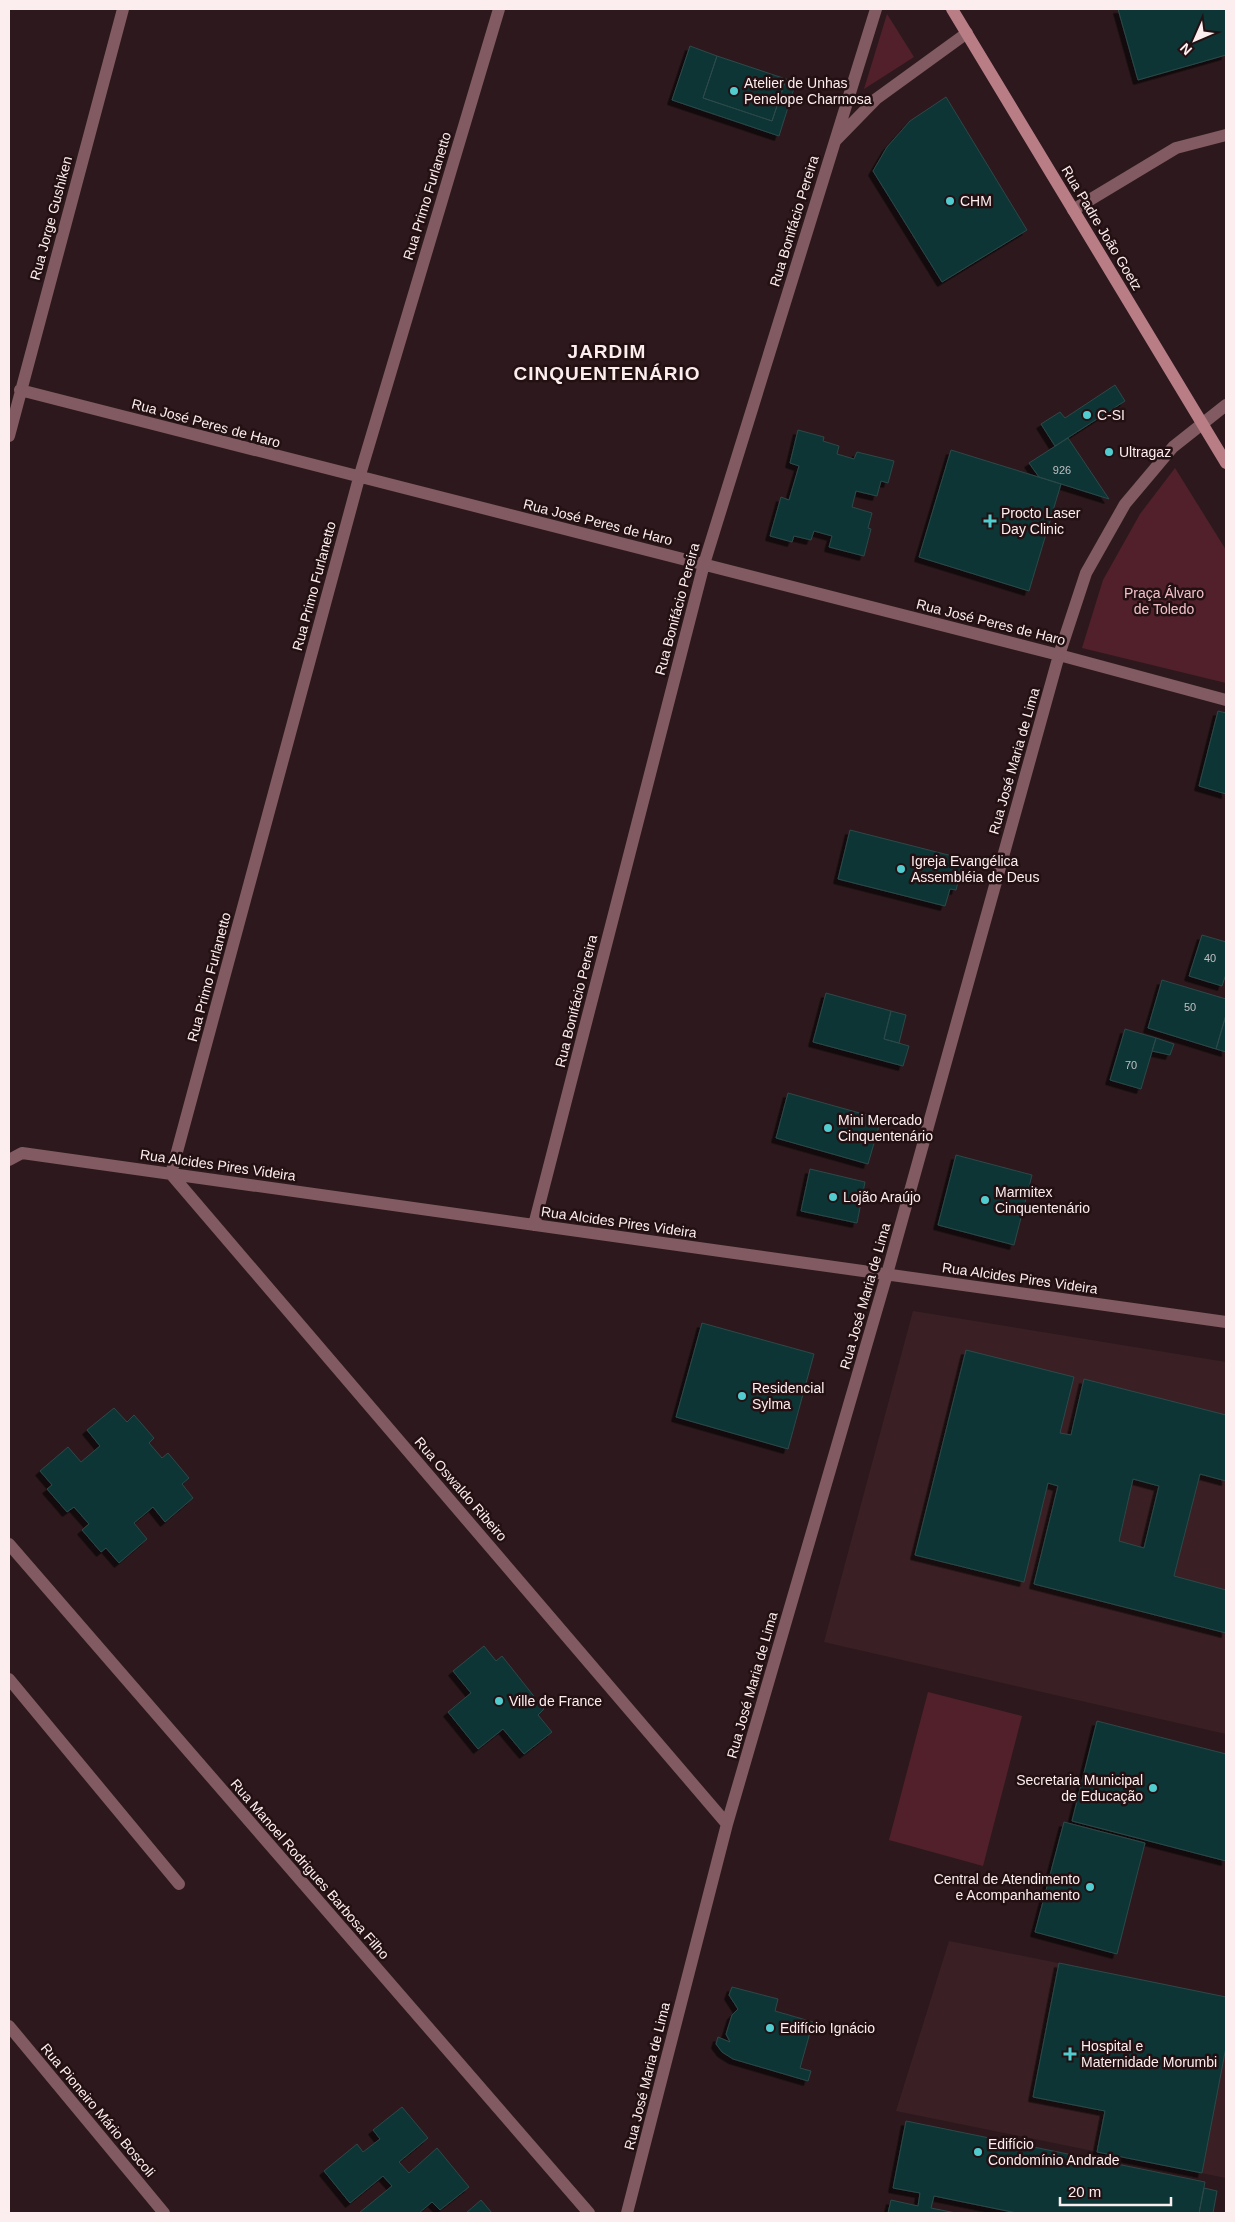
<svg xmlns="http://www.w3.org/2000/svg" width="1235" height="2222" font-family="Helvetica,sans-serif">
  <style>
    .built { fill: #3a2024 }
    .green { fill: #52202b }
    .building { fill: #0c3636; stroke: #2d4848; fill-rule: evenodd; filter: url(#shadow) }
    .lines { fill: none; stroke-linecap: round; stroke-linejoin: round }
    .lane { stroke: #815b61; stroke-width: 12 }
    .street { stroke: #815b61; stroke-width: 12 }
    .secondary { stroke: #b97d86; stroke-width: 12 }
    .poi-dot { fill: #52cdcf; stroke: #231013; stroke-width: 2 }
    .labels { text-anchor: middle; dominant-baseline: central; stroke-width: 5; stroke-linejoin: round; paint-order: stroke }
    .number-label { font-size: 11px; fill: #c0bfc1 }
    .poi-label { font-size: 14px; fill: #fcedef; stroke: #231013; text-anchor: start }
    .street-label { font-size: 14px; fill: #fcedef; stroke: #231013 }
    .park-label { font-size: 14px; fill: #f2c1c8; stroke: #231013 }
    .district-label { font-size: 19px; font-weight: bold; letter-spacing: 1px; fill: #fcedef; stroke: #231013 }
  </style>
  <defs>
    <filter id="shadow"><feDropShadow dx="-4.5" dy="4.5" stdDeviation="0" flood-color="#0009"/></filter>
  </defs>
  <rect width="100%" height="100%" fill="#2d191d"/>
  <!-- built -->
  <path class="built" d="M913 1311 1226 1362V1734L824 1642Z
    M949 1941 1226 1997V2178L896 2111Z"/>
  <!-- green -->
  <path class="green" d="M887 14 914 57 864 89Z
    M1175 468 1226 550V683L1082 648 1103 580 1140 514Z
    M928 1692 1022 1716 983 1866 889 1840Z"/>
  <!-- building -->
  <path class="building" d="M1118 9H1226V55L1138 80Z
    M690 46 717 56 703 98 772 121 786 79 796 82 779 136 672 100Z
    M717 56 786 79 772 121 703 98Z
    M946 97 1027 230 942 282 873 171 887 147 910 121Z
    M1115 385 1125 401 1055 446 1041 424 1060 412 1065 418Z
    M798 430 824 437 823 441 839 446 837 454 854 459 857 452 894 461 888 483 881 481 877 496 856 491 852 507 872 513 868 528 871 529 864 556 829 547 832 536 814 531 811 540 794 536 792 542 770 536 781 497 789 500 799 466 790 463Z
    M1068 438 1109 499 1039 477 1029 463Z
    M951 450 1061 484 1029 591 919 557Z
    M1218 711 1226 713V794L1199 786Z
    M850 830 964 859 956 890 950 889 945 906 838 879Z
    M1202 935 1226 942V974L1222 986 1189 976Z
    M1162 980 1226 999V1015L1216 1049 1148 1028Z
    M826 993 891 1011 884 1039 909 1046 903 1066 813 1042Z
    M891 1011 906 1015 899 1043 884 1039Z
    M1226 1015V1052L1216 1049Z
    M1125 1029 1156 1038 1141 1089 1110 1080Z
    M1156 1038 1174 1044 1170 1055 1152 1051Z
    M788 1093 881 1119 868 1164 776 1138Z
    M956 1155 1032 1175 1014 1245 938 1225Z
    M810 1169 865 1182 857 1223 801 1211Z
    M702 1323 814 1354 788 1449 676 1417Z
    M966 1350 1074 1377 1060 1433 1071 1435 1084 1379 1226 1415V1481L1200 1474 1174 1576 1226 1590V1633L1034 1584 1058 1486 1048 1483 1024 1582 915 1555ZM1133 1479 1159 1486 1144 1548 1119 1541Z
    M114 1408 127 1422 134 1415 154 1438 149 1443 162 1458 168 1453 189 1478 182 1484 193 1498 165 1522 153 1507 134 1523 147 1539 119 1563 106 1548 101 1552 82 1530 89 1524 74 1507 67 1512 47 1489 52 1485 40 1471 68 1447 81 1462 100 1446 87 1430Z
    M484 1646 496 1661 502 1656 544 1709 538 1715 552 1732 524 1754 503 1729 478 1749 448 1712 471 1693 453 1671Z
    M1097 1721 1226 1754V1861L1072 1821Z
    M1064 1822 1145 1843 1117 1954 1035 1932Z
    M1059 1963 1226 1997V2047L1202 2173 1097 2152 1105 2111 1033 2097Z
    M732 1987 778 1999 775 2011 813 2022 800 2068 811 2071 808 2081 733 2059 722 2052 716 2044 718 2037 730 2042 726 2034 732 2015 738 2009 729 1995Z
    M402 2107 428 2138 399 2162 409 2173 437 2148 469 2187 440 2210 432 2202 419 2213H359L392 2186 383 2176 350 2203 324 2171 357 2144 363 2152 380 2139 373 2130Z
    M906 2121 1205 2182 1199 2213H1017L934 2196 931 2208 956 2213H888L891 2200 918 2206 920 2193 893 2188Z
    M1204 2188 1217 2191 1213 2213H1199Z
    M481 2200 492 2213H466Z"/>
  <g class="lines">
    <!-- lane -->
    <path class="lane" d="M9 1679 179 1884"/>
    <!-- street -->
    <path class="street" d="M499 9 359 478 171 1174 727 1824
      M836 140 876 99 967 33
      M1073 210 1176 148 1226 135
      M20 390 1059 655 1226 700
      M9 436 123 9
      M9 1160 22 1153 1226 1322
      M534 1225 704 564 876 9
      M9 1544 589 2213
      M9 2026 164 2213
      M627 2213 727 1824 887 1274 1059 655 1086 573 1125 504 1173 447 1226 405"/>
    <!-- secondary -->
    <path class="secondary" d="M952 9 1226 463"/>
  </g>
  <!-- markers -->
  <g class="poi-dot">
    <circle cx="734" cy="91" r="5"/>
    <circle cx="950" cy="201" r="5"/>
    <circle cx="1087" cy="415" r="5"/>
    <circle cx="1109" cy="452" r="5"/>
    <path d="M987.5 513.5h5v5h5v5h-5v5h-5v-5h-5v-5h5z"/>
    <circle cx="901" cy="869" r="5"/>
    <circle cx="828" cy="1128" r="5"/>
    <circle cx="833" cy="1197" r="5"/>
    <circle cx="985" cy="1200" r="5"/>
    <circle cx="742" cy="1396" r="5"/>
    <circle cx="499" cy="1701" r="5"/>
    <circle cx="1153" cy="1788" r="5"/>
    <circle cx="1090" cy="1887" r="5"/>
    <circle cx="770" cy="2028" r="5"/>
    <path d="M1067.5 2046.5h5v5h5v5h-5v5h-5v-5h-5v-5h5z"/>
    <circle cx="978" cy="2152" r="5"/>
  </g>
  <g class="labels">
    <!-- number labels -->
    <g class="number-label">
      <text x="1062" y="470">926</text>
      <text x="1210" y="958">40</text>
      <text x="1190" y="1007">50</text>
      <text x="1131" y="1065">70</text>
    </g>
    <!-- poi labels -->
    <g class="poi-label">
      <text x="744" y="83">Atelier de Unhas<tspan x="744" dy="16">Penelope Charmosa</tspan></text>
      <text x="960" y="201">CHM</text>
      <text x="1097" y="415">C-SI</text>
      <text x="1119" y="452">Ultragaz</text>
      <text x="1001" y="513">Procto Laser<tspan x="1001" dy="16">Day Clinic</tspan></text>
      <text x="911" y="861">Igreja Evangélica<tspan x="911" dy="16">Assembléia de Deus</tspan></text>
      <text x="838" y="1120">Mini Mercado<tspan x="838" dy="16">Cinquentenário</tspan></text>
      <text x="995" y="1192">Marmitex<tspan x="995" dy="16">Cinquentenário</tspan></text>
      <text x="843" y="1197">Lojão Araújo</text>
      <text x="752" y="1388">Residencial<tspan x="752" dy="16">Sylma</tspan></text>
      <text x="509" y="1701">Ville de France</text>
      <text x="1143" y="1780" text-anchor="end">Secretaria Municipal<tspan x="1143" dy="16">de Educação</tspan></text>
      <text x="1080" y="1879" text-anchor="end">Central de Atendimento<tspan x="1080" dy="16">e Acompanhamento</tspan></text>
      <text x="780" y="2028">Edifício Ignácio</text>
      <text x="1081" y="2046">Hospital e<tspan x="1081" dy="16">Maternidade Morumbi</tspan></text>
      <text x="988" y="2144">Edifício<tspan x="988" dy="16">Condomínio Andrade</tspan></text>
    </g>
    <!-- street labels -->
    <g class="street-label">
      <text transform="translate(427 196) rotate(-73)">Rua Primo Furlanetto</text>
      <text transform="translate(51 218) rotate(-75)">Rua Jorge Gushiken</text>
      <text transform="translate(794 221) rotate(-73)">Rua Bonifácio Pereira</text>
      <text transform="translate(1102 228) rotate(59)">Rua Padre João Goetz</text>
      <text transform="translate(206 423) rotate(15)">Rua José Peres de Haro</text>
      <text transform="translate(598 522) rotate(14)">Rua José Peres de Haro</text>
      <text transform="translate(314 586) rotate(-75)">Rua Primo Furlanetto</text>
      <text transform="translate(677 609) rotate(-75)">Rua Bonifácio Pereira</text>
      <text transform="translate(991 622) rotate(14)">Rua José Peres de Haro</text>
      <text transform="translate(1014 761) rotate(-74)">Rua José Maria de Lima</text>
      <text transform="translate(209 977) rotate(-75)">Rua Primo Furlanetto</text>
      <text transform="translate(576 1001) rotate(-76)">Rua Bonifácio Pereira</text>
      <text transform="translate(218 1165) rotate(8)">Rua Alcides Pires Videira</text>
      <text transform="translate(619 1222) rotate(8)">Rua Alcides Pires Videira</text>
      <text transform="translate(1020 1278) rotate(8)">Rua Alcides Pires Videira</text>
      <text transform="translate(865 1296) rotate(-74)">Rua José Maria de Lima</text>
      <text transform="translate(461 1489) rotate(49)">Rua Oswaldo Ribeiro</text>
      <text transform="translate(752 1685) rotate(-74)">Rua José Maria de Lima</text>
      <text transform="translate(310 1869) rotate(49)">Rua Manoel Rodrigues Barbosa Filho</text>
      <text transform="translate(647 2076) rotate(-76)">Rua José Maria de Lima</text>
      <text transform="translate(98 2110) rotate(50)">Rua Pioneiro Mário Boscoli</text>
    </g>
    <!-- park labels -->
    <g class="park-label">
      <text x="1164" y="593">Praça Álvaro<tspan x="1164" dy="16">de Toledo</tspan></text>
    </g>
    <!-- district labels -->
    <g class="district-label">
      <text x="607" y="351">JARDIM<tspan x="607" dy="22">CINQUENTENÁRIO</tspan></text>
    </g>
  </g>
  <!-- border -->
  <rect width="1235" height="2222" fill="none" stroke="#fcedef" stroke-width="20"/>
  <!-- north arrow -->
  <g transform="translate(1195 40) rotate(225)" stroke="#231013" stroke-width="4" paint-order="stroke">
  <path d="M0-4L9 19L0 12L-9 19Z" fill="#fcedef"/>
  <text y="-8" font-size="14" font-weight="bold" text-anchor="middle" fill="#fcedef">N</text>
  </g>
  <!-- scale -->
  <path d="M1060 2197v8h111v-8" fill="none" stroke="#fcedef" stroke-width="2.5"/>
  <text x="1068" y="2197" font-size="15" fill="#fcedef" stroke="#231013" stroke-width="4" paint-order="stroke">20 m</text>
</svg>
